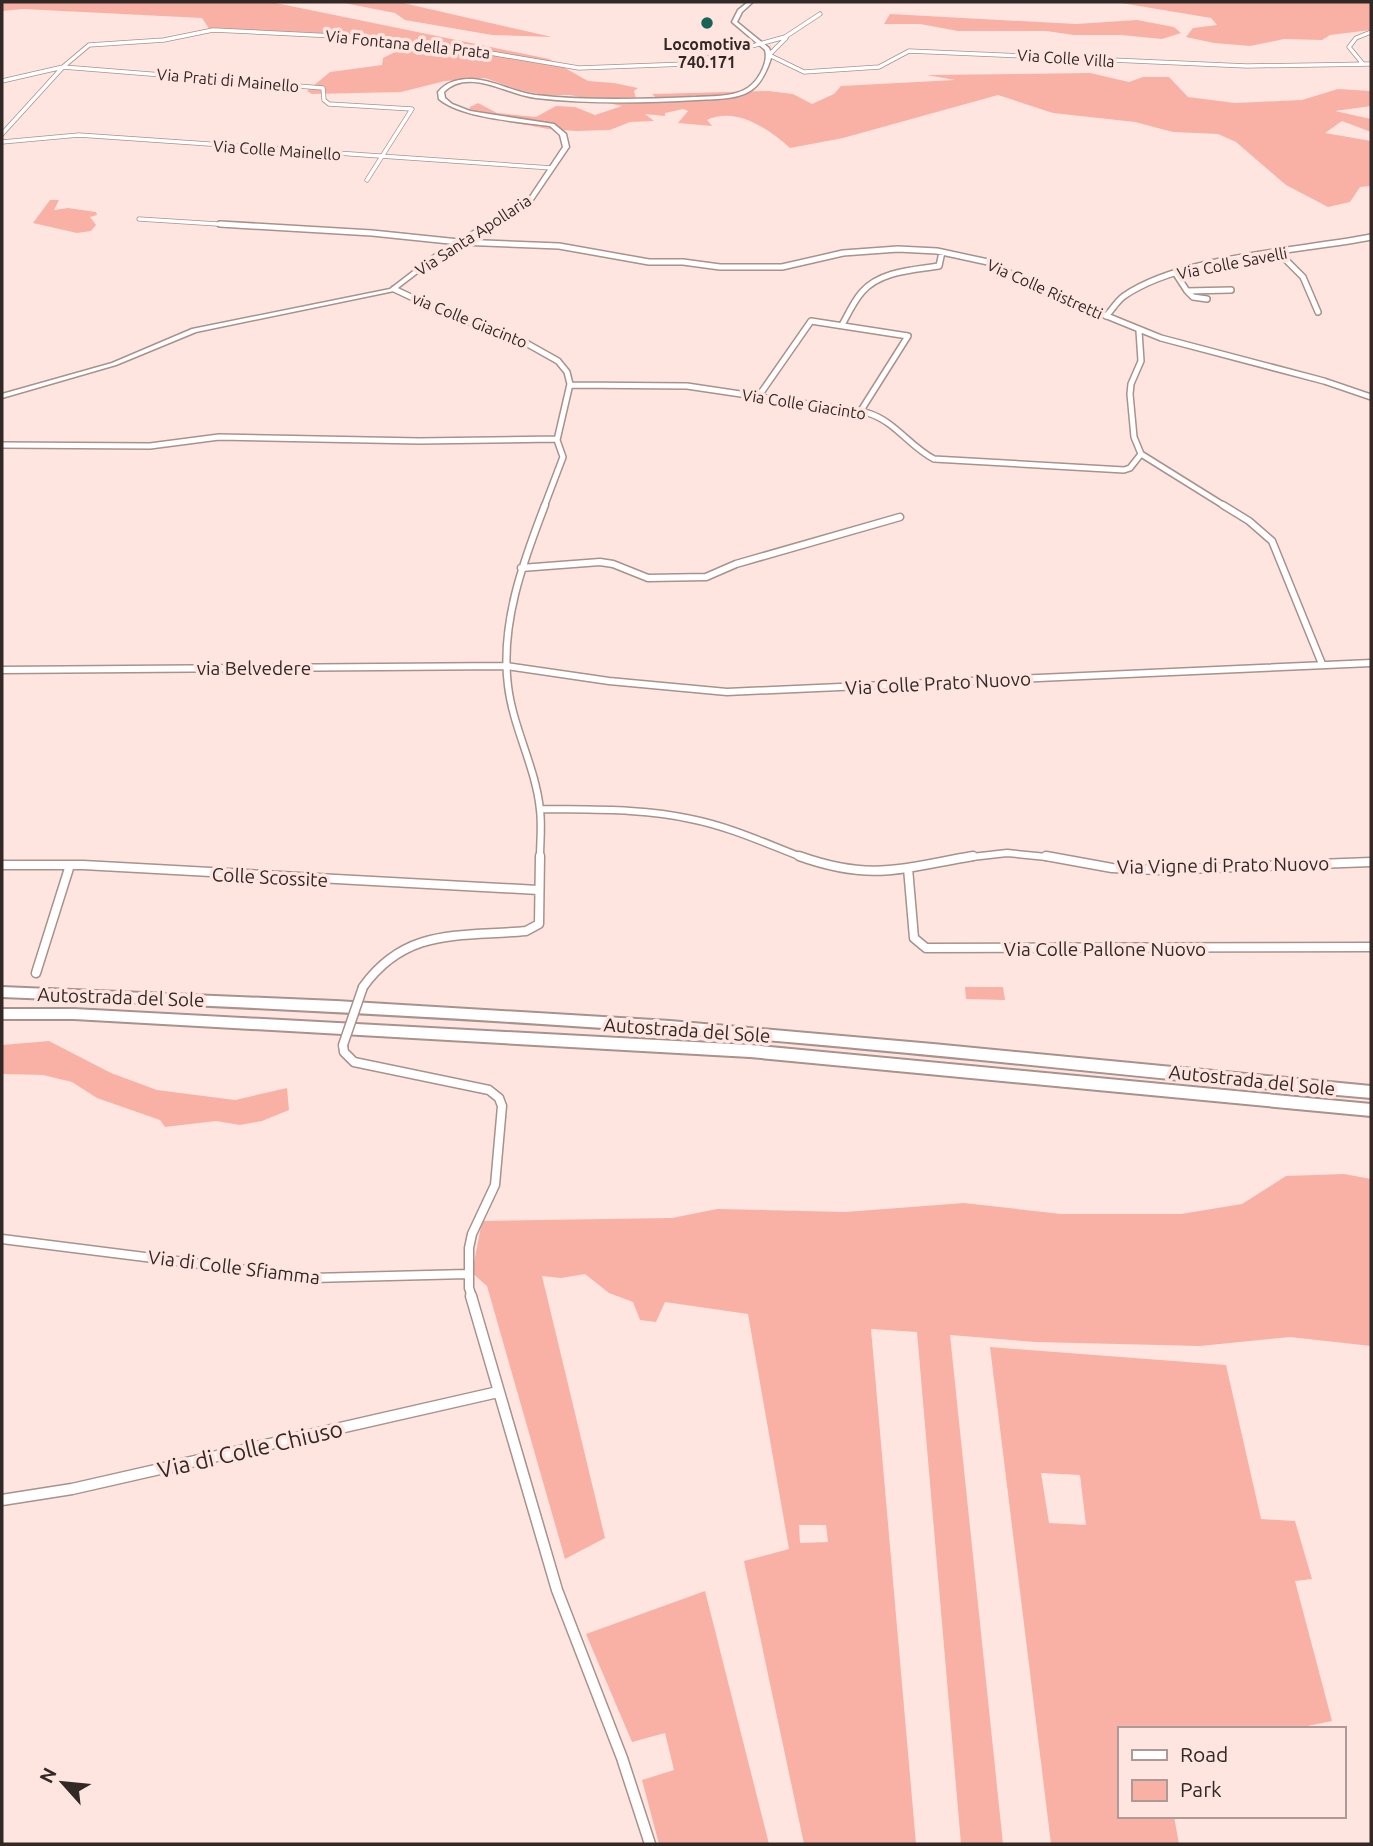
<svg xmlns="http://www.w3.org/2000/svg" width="1373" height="1846" font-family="Ubuntu,sans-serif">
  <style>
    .green { fill: #f9b1a5; fill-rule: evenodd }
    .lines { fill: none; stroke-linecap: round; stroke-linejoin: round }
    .minor-far4-casing { stroke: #a9918c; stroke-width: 5 }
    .minor-far3-casing { stroke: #a9918c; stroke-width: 8 }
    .minor-far2-casing { stroke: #a9918c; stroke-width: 9 }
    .minor-far1-casing { stroke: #a9918c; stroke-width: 11 }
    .minor-casing { stroke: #a9918c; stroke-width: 13 }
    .tertiary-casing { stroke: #a9918c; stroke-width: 3 }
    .motorway-casing { stroke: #a9918c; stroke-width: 4 }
    .minor-far4 { stroke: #fff; stroke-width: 3.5 }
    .minor-far3 { stroke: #fff; stroke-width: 5 }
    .minor-far2 { stroke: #fff; stroke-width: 6 }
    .minor-far1 { stroke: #fff; stroke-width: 8 }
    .minor { stroke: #fff; stroke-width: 10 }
    .tertiary { fill: #fff; fill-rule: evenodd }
    .motorway { fill: #fff; fill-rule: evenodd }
    .minor-bridge-casing { stroke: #a9918c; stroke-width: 11; stroke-linecap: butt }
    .minor-bridge { stroke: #fff; stroke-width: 8 }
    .poi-dot { fill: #1a6257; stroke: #ffe5e0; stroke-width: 2.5 }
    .labels { text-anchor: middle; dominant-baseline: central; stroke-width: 7; stroke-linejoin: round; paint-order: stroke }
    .far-street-label { font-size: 16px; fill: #322826; stroke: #ffe5e0 }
    .far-poi-label { font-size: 16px; font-weight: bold; fill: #322826; stroke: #ffe5e0 }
    .street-label { font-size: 19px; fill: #322826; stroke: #ffe5e0 }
    .near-street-label { font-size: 23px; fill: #322826; stroke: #ffe5e0 }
  </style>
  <rect width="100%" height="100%" fill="#ffe5e0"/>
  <!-- green -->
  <path class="green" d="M2 2H271L549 59 588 81 614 83 638 88 634 91 637 102 660 101 652 94 768 91 793 94 812 104 834 94 841 86 955 80 927 75 1090 73 1129 82 1143 77H1169L1188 97 1235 103 1302 100 1338 89 1371 91V106L1335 111 1371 119V132L1342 121 1325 133 1371 141V186L1360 187 1350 202 1328 207 1286 185 1236 142 1218 134 1173 132 1135 122 1053 113 998 95 843 138 790 148C769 129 736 106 707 120L712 126 678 123 688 111 683 109 665 113V116L645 114 654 121 630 122 610 130 576 131 548 129 468 114 470 107 478 103 497 113 536 117 556 106 575 107 595 115 622 106 570 95H544L519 90 485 78 445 81 401 92 312 94 307 91 330 72 382 65 383 58 397 51 316 33 210 30 202 18 23 9 2 11Z
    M339 2H399L552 37 492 35 405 20 395 13Z
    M1115 2H1371V30L1330 35 1322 40 1284 39 1250 46 1214 43 1186 37 1193 28 1217 25 1211 18Z
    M890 14 1076 24 1137 20 1174 27 1181 33 1162 39 1121 35H1074L1046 31H958L920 24H884Z
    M50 200H59L54 210 68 208 96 212 97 215 90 217 96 225 91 231 77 233 33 223Z
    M965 987H1003L1005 1000 966 999Z
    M49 1041 111 1073 157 1090 235 1100 287 1088 289 1110 262 1121 240 1125 216 1121 165 1127 160 1120 97 1098 72 1082 43 1075 2 1074V1045Z
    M1344 1174 1371 1179V1346L1290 1337 1200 1346 1035 1342 950 1335 1003 1844H961L917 1332 871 1329 916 1844H804L744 1561 789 1549 748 1314 665 1302 656 1322 640 1320 633 1302 609 1293 585 1274 561 1278 542 1276 605 1538 565 1559 487 1286 472 1273 482 1221 672 1218 717 1209 845 1212 964 1203 1061 1214H1181L1242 1204 1286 1176ZM799 1525H826L828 1542 800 1543Z
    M990 1347 1226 1365 1261 1519 1295 1521 1312 1579 1295 1581 1332 1721 1293 1729H1119V1816H1174L1179 1844H1051ZM1041 1473 1080 1475 1086 1525 1049 1523Z
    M705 1591 769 1844H659L642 1780 674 1770 665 1733 632 1742 586 1634Z"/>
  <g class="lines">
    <defs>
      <path id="minor-far4" d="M786 38 769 55 804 72 879 67 909 51 1247 66 1371 64
        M1363 64 1349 47 1356 38 1371 32
        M2 81 63 67 89 45 164 40 213 30 355 37 450 51 490 53 579 68 686 64 785 37 820 14
        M2 134 63 67 323 88 324 100 329 104 412 109 367 180
        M2 142 79 135 552 168
        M139 219 249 226"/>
      <path id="minor-far3" d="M220 224 372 233 459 242 559 246 649 262H683L720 267H782L843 253 898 249 937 251 988 262 1038 288 1161 338 1324 381 1371 397
        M1279 253 1303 277 1318 312
        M1176 274 1187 291 1231 290
        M394 289 445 313 526 343 558 361 567 372 570 384 557 440 563 457 544 507
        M1187 291 1193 297 1207 299
        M1106 316C1112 310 1117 301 1124 296 1182 256 1301 251 1371 237
        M842 325C848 314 854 301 862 292 880 271 914 270 939 266L942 252
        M570 385 687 386 868 413C896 422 909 446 934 459L1124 470 1130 468 1141 454 1134 437 1130 394 1131 384 1141 361 1139 331
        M758 397 811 321 908 336 860 412
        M2 445 150 446 219 437 419 441 556 439
        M1141 454 1226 507"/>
      <path id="minor-far2" d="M1223 505 1249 521 1272 541 1322 664
        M521 568 600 562 613 564 648 578 706 577 736 564 900 517
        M2 670 506 666 609 681 727 692 1371 663
        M540 809C590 810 642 808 691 819 731 827 767 844 804 858
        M540 858C540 842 542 826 540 810 536 768 513 728 508 686 500 624 523 562 545 505
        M963 858 1007 853 1057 858"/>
      <path id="minor-far1" d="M799 856C872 882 902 868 973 856
        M1046 856 1112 868 1157 870 1371 862
        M2 865H83L538 890
        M908 868 914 938 926 948 1371 947
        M36 973 70 865
        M363 987C406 927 460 937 526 931L539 924 540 856
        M343 1045 344 1052 354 1062 489 1090 499 1098 502 1106 495 1185 472 1234 469 1248V1288L472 1297
        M2 1239 312 1278 467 1274"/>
      <path id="minor" d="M471 1296 557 1590 622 1758 650 1844
        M2 1500 72 1489 498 1392"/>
      <path id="tertiary" d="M748 2H753L742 12 737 22 769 48 772 55C768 68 762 84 750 91 736 100 713 99 697 100 644 103 589 104 536 98 508 95 468 67 444 92L445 98 452 104 470 111 554 124 566 134 569 147 533 200 442 254 394 291 196 332 116 365 2 398V394L112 363 192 329 390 289 438 252 529 198 563 147 560 135 550 126C521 122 461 118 439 99L438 92C447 81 459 79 472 79 494 80 513 92 535 95 588 101 643 99 696 97 711 96 730 97 744 90 757 84 769 63 765 50L732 22 738 10Z"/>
      <path id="motorway" d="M2 987 336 1001 670 1021 933 1044 1371 1086V1098C1165 1080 959 1056 753 1039 503 1019 253 1007 2 997Z
        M2 1009H74L750 1045 1371 1104V1116L750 1057 74 1019H2Z"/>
    </defs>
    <!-- minor-far4 casing -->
    <use href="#minor-far4" class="minor-far4-casing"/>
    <!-- minor-far3 casing -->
    <use href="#minor-far3" class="minor-far3-casing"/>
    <!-- minor-far2 casing -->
    <use href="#minor-far2" class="minor-far2-casing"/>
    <!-- minor-far1 casing -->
    <use href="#minor-far1" class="minor-far1-casing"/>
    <!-- minor casing -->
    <use href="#minor" class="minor-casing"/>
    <!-- tertiary casing -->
    <use href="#tertiary" class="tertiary-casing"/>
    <!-- motorway casing -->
    <use href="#motorway" class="motorway-casing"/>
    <!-- minor-far4 -->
    <use href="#minor-far4" class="minor-far4"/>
    <!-- minor-far3 -->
    <use href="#minor-far3" class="minor-far3"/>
    <!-- minor-far2 -->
    <use href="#minor-far2" class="minor-far2"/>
    <!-- minor-far1 -->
    <use href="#minor-far1" class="minor-far1"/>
    <!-- minor -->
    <use href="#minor" class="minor"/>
    <!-- tertiary -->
    <use href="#tertiary" class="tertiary"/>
    <!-- motorway -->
    <use href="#motorway" class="motorway"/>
    <defs>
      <path id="minor-bridge" d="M343 1045 363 987"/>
    </defs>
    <!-- minor-bridge casing -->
    <use href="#minor-bridge" class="minor-bridge-casing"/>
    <!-- minor-bridge -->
    <use href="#minor-bridge" class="minor-bridge"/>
  </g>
  <!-- markers -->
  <circle class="poi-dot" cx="707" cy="23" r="7"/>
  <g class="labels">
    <!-- far-street labels -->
    <g class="far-street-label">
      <text transform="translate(408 44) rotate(6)">Via Fontana della Prata</text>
      <text transform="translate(1066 58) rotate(4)">Via Colle Villa</text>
      <text transform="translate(228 80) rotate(5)">Via Prati di Mainello</text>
      <text transform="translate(277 150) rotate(4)">Via Colle Mainello</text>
      <text transform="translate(473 235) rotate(-33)">Via Santa Apollaria</text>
      <text transform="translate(1232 263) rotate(-11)">Via Colle Savelli</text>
      <text transform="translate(1045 289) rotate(24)">Via Colle Ristretti</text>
      <text transform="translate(470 320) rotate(22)">via Colle Giacinto</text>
      <text transform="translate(804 404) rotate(9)">Via Colle Giacinto</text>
    </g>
    <!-- far-poi labels -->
    <g class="far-poi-label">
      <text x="707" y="44">Locomotiva<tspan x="707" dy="18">740.171</tspan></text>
    </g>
    <!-- street labels -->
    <g class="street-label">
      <text x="254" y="668">via Belvedere</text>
      <text transform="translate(938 683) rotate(-3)">Via Colle Prato Nuovo</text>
      <text transform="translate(1223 865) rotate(-1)">Via Vigne di Prato Nuovo</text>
      <text transform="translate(270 877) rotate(3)">Colle Scossite</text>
      <text x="1105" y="949">Via Colle Pallone Nuovo</text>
      <text transform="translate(121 997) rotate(2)">Autostrada del Sole</text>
      <text transform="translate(687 1030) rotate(4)">Autostrada del Sole</text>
      <text transform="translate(1252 1080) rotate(6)">Autostrada del Sole</text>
      <text transform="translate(234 1267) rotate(7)">Via di Colle Sfiamma</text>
    </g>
    <!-- near-street labels -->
    <g class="near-street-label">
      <text transform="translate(250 1449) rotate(-13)">Via di Colle Chiuso</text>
    </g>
  </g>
  <!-- border -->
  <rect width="1373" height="1846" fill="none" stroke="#322826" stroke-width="7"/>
  <!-- legend -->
  <rect x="1118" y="1727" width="228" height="91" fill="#ffe5e0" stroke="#ad9996" stroke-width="2"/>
  <rect x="1132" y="1750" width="35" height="10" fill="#ffffff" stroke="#ad9996" stroke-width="2"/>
  <text x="1180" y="1762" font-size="21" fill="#322826">Road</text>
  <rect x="1132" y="1780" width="35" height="21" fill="#f9b1a5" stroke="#ad9996" stroke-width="2"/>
  <text x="1180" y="1797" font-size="21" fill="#322826">Park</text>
  <!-- north arrow -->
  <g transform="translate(63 1783) rotate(297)" stroke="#ffe5e0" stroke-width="5" paint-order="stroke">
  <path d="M0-5L12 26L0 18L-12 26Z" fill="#322826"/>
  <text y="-10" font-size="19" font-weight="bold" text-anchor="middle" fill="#322826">N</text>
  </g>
</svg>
